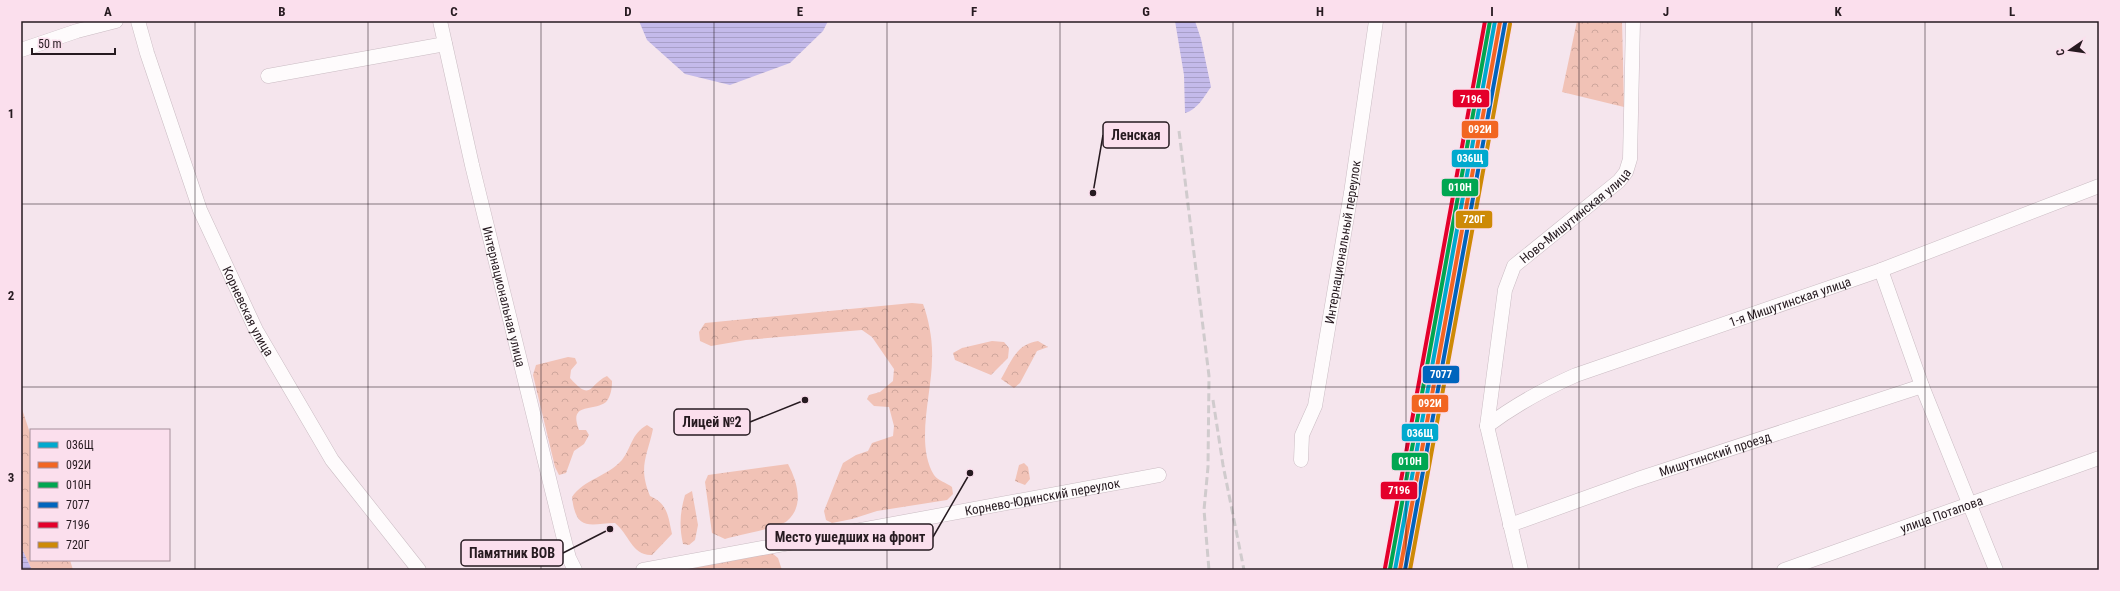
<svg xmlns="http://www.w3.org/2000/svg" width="2120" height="591" font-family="'Roboto Condensed',sans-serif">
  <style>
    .forest { fill: url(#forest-crowns) }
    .water { fill: url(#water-rules) }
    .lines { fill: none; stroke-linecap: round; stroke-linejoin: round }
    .minor-casing { stroke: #cabcc3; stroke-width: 15 }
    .minor { stroke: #fefbfc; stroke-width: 14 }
    .rail { stroke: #d0cbcd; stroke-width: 3; stroke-dasharray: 8 4; stroke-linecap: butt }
    .rail-1-casing { stroke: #fbdfed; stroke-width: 7 }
    .rail-2-casing { stroke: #fbdfed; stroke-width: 7 }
    .rail-3-casing { stroke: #fbdfed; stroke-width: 7 }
    .rail-4-casing { stroke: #fbdfed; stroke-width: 7 }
    .rail-5-casing { stroke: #fbdfed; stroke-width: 7 }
    .rail-6-casing { stroke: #fbdfed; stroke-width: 7 }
    .rail-1 { stroke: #00a9ce; stroke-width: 4 }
    .rail-2 { stroke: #f26522; stroke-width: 4 }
    .rail-3 { stroke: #00a651; stroke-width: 4 }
    .rail-4 { stroke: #0065bd; stroke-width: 4 }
    .rail-5 { stroke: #e4002b; stroke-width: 4 }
    .rail-6 { stroke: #cd8a06; stroke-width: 4 }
    .grid { fill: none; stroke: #261a20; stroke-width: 1; stroke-opacity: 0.55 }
    .labels { text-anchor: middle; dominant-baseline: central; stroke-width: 3; stroke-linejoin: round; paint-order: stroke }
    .street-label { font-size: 13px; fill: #261a20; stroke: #fbdfed }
    .leader { fill: none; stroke: #261a20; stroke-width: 1.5 }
    .callout-dot { fill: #261a20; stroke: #fbdfed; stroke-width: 1.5 }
    .callout { fill: #fbdfed; stroke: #261a20; stroke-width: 1.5 }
    .callout-label { font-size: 14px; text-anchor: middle; font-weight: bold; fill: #261a20 }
    .line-badge { stroke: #fbdfed; stroke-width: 1.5 }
    .badge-label { font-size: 11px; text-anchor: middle; font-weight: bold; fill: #fff }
    .neatline { fill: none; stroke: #261a20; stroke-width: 1.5 }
    .grid-label { font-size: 13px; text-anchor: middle; font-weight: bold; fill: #261a20 }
  </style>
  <defs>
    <pattern id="forest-crowns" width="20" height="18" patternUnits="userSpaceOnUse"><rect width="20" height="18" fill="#f1c2b6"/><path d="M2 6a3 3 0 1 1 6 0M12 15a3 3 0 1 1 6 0" fill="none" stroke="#cea69c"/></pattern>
    <pattern id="water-rules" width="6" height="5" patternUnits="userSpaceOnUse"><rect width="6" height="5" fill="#c4baea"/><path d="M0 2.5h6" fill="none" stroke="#a89fc8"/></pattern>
  </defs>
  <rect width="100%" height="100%" fill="#f5e5ed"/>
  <!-- forest -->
  <path class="forest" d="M1577 21H1622L1624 107 1562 92Z
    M912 303 923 304C929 320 933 342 932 359 932 393 915 444 934 475 937 480 947 483 952 487L953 494 947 500 877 511 852 519 832 523 826 520 824 511 843 463 856 455 868 451 872 443 893 436 894 426 889 407 874 406 867 399 869 395 880 392 893 381 894 369 872 337 862 330 746 340 711 346 700 341 699 332 705 323Z
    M992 341 1004 342 1009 348 1008 358 991 375 955 360 953 353 962 348Z
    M1038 341 1048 347 1037 351 1020 383 1014 388 1001 379C1011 362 1016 344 1038 341Z
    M568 357 575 358 577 363 571 370 570 378C592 403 589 384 607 376L612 381C612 388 611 396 606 402 593 412 568 402 579 430H586L589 435 584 444 574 451 566 473 559 475 555 467 533 375 536 365Z
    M21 406 31 436V560H70L73 570H32L21 547Z
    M647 425 653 429C647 457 638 467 650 496 668 504 668 516 672 534L652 555C632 556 629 534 615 523 589 524 576 532 572 497 583 480 608 476 622 460 632 447 631 434 647 425Z
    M1024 463 1028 467 1030 479 1025 485 1015 481 1019 465Z
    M788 464C797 481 805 506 787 521 779 528 738 535 725 539L712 533 705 482 708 475Z
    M692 491 698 525 695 540 689 545 683 544C679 526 680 512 685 495Z
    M772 553 778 558 782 570H735L718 568 707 570H677L702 563Z"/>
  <!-- water -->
  <path class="water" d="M639 21H828L823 31 790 63 730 85 685 74 647 40Z
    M1175 21H1195L1201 39 1211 87C1204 97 1197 110 1185 113L1184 75Z
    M21 547 32 570H21Z"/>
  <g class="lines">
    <defs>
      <g id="minor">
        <path id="s1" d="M138 21 147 53 200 210 256 330 332 460 419 570"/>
        <path id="s2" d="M440 21 472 165 563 535 569 558 575 570"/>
        <path d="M21 50 77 31 116 21"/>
        <path d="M268 76 445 44"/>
        <path d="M1881 270 1922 386 1996 570"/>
        <path id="s3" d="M1487 426C1515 405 1544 389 1576 375L1881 270 2099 186"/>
        <path id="s4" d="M1301 460 1302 435 1315 406 1351 193 1376 21"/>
        <path id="s5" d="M1510 525 1638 479 1922 386"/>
        <path id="s6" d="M643 570 1159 475"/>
        <path id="s7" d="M1521 570 1487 426 1505 290 1514 266 1619 181 1626 172 1630 159 1633 21"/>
        <path id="s8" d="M1784 570 2099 458"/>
      </g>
    </defs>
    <!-- minor casing -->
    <use href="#minor" class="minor-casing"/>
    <!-- minor -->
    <use href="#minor" class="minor"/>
    <!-- rail -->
    <path class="rail" d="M1179 131 1209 376 1208 467 1204 510 1209 570
      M1213 400 1223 465 1244 570"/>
    <defs>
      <path id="rail-1" d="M1395 570 1495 21"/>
      <path id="rail-2" d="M1400 570 1500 22"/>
      <path id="rail-3" d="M1390 569 1490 21"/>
      <path id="rail-4" d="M1405 570 1505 23"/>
      <path id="rail-5" d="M1385 568 1485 21"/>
      <path id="rail-6" d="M1410 570 1510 24"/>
    </defs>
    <!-- rail-1 casing -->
    <use href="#rail-1" class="rail-1-casing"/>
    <!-- rail-2 casing -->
    <use href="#rail-2" class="rail-2-casing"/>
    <!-- rail-3 casing -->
    <use href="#rail-3" class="rail-3-casing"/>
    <!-- rail-4 casing -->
    <use href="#rail-4" class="rail-4-casing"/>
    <!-- rail-5 casing -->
    <use href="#rail-5" class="rail-5-casing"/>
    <!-- rail-6 casing -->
    <use href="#rail-6" class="rail-6-casing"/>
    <!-- rail-1 -->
    <use href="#rail-1" class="rail-1"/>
    <!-- rail-2 -->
    <use href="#rail-2" class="rail-2"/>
    <!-- rail-3 -->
    <use href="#rail-3" class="rail-3"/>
    <!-- rail-4 -->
    <use href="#rail-4" class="rail-4"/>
    <!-- rail-5 -->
    <use href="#rail-5" class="rail-5"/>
    <!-- rail-6 -->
    <use href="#rail-6" class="rail-6"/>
  </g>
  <!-- grid -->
  <path class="grid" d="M195 21V570M368 21V570M541 21V570M714 21V570M887 21V570M1060 21V570M1233 21V570M1406 21V570M1579 21V570M1752 21V570M1925 21V570M21 204H2099M21 387H2099"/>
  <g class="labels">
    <!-- street labels -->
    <g class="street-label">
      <text stroke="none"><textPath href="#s7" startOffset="390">Ново-Мишутинская улица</textPath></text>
      <text stroke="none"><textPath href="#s4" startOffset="223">Интернациональный переулок</textPath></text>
      <text stroke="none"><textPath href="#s2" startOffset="283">Интернациональная улица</textPath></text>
      <text stroke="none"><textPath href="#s3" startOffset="329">1-я Мишутинская улица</textPath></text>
      <text stroke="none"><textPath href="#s1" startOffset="311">Корневская улица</textPath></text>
      <text stroke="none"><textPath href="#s5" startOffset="217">Мишутинский проезд</textPath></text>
      <text stroke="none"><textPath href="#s6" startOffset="406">Корнево-Юдинский переулок</textPath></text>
      <text stroke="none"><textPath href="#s8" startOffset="167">улица Потапова</textPath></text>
    </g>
  </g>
  <!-- callouts -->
  <path class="leader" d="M1093 193L1103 135M805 400L750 422M970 473L933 537M610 529L563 553"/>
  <g class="callout-dot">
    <circle cx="1093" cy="193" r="4"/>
    <circle cx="805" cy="400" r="4"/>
    <circle cx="970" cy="473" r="4"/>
    <circle cx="610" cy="529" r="4"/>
  </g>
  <g class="callout">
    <rect x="1103" y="122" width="66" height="26" rx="4"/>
    <rect x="674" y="409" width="76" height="26" rx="4"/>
    <rect x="766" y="524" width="167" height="26" rx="4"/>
    <rect x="461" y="540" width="102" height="26" rx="4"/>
  </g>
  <g class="callout-label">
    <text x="1136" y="140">Ленская</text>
    <text x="712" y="427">Лицей №2</text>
    <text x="850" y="542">Место ушедших на фронт</text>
    <text x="512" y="558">Памятник ВОВ</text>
  </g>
  <g class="line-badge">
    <rect x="1452" y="89" width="38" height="19" rx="4" fill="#e4002b"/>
    <rect x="1461" y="120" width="38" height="19" rx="4" fill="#f26522"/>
    <rect x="1451" y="149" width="38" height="19" rx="4" fill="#00a9ce"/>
    <rect x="1441" y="178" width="38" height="19" rx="4" fill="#00a651"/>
    <rect x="1455" y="210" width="38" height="19" rx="4" fill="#cd8a06"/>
    <rect x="1422" y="365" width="38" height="19" rx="4" fill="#0065bd"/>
    <rect x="1411" y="394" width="38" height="19" rx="4" fill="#f26522"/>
    <rect x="1401" y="423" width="38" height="19" rx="4" fill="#00a9ce"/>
    <rect x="1391" y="452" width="38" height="19" rx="4" fill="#00a651"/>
    <rect x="1380" y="481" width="38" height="19" rx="4" fill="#e4002b"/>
  </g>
  <g class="badge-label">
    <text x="1471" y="103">7196</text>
    <text x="1480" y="133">092И</text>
    <text x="1470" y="162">036Щ</text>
    <text x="1460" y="191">010Н</text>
    <text x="1474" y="223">720Г</text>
    <text x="1441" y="378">7077</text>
    <text x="1430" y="407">092И</text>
    <text x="1420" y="437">036Щ</text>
    <text x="1410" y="465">010Н</text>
    <text x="1399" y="494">7196</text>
  </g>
  <!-- border -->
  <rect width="2120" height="591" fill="none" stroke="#fbdfed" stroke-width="44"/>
  <!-- legend -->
  <rect x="30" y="429" width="140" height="132" fill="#fbdfed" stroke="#a6909b"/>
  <rect x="38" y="442" width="20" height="6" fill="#00a9ce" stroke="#a6909b"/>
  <text x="66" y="449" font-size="12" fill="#261a20">036Щ</text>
  <rect x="38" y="462" width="20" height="6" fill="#f26522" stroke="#a6909b"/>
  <text x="66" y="469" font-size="12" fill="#261a20">092И</text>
  <rect x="38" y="482" width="20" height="6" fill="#00a651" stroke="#a6909b"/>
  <text x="66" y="489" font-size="12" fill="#261a20">010Н</text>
  <rect x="38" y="502" width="20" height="6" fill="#0065bd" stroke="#a6909b"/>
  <text x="66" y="509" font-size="12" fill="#261a20">7077</text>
  <rect x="38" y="522" width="20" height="6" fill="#e4002b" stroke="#a6909b"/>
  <text x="66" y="529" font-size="12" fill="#261a20">7196</text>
  <rect x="38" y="542" width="20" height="6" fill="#cd8a06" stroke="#a6909b"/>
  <text x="66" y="549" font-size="12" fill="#261a20">720Г</text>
  <!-- north arrow -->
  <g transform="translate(2070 50) rotate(257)" stroke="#fbdfed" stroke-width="3" paint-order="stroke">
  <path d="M0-3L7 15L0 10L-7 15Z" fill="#261a20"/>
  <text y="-6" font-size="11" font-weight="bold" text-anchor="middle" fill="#261a20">С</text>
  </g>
  <!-- scale -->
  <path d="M32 48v6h83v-6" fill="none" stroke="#261a20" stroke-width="2"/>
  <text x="38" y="48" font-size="12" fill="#261a20" stroke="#fbdfed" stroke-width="3" paint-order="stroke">50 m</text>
  <rect x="22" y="22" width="2076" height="547" class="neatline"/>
  <g class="grid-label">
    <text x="108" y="16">A</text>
    <text x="282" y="16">B</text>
    <text x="454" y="16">C</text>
    <text x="628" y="16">D</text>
    <text x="800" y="16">E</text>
    <text x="974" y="16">F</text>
    <text x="1146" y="16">G</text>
    <text x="1320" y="16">H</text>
    <text x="1492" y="16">I</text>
    <text x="1666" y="16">J</text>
    <text x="1838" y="16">K</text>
    <text x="2012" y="16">L</text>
    <text x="11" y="118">1</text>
    <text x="11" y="300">2</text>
    <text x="11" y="482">3</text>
  </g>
</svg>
